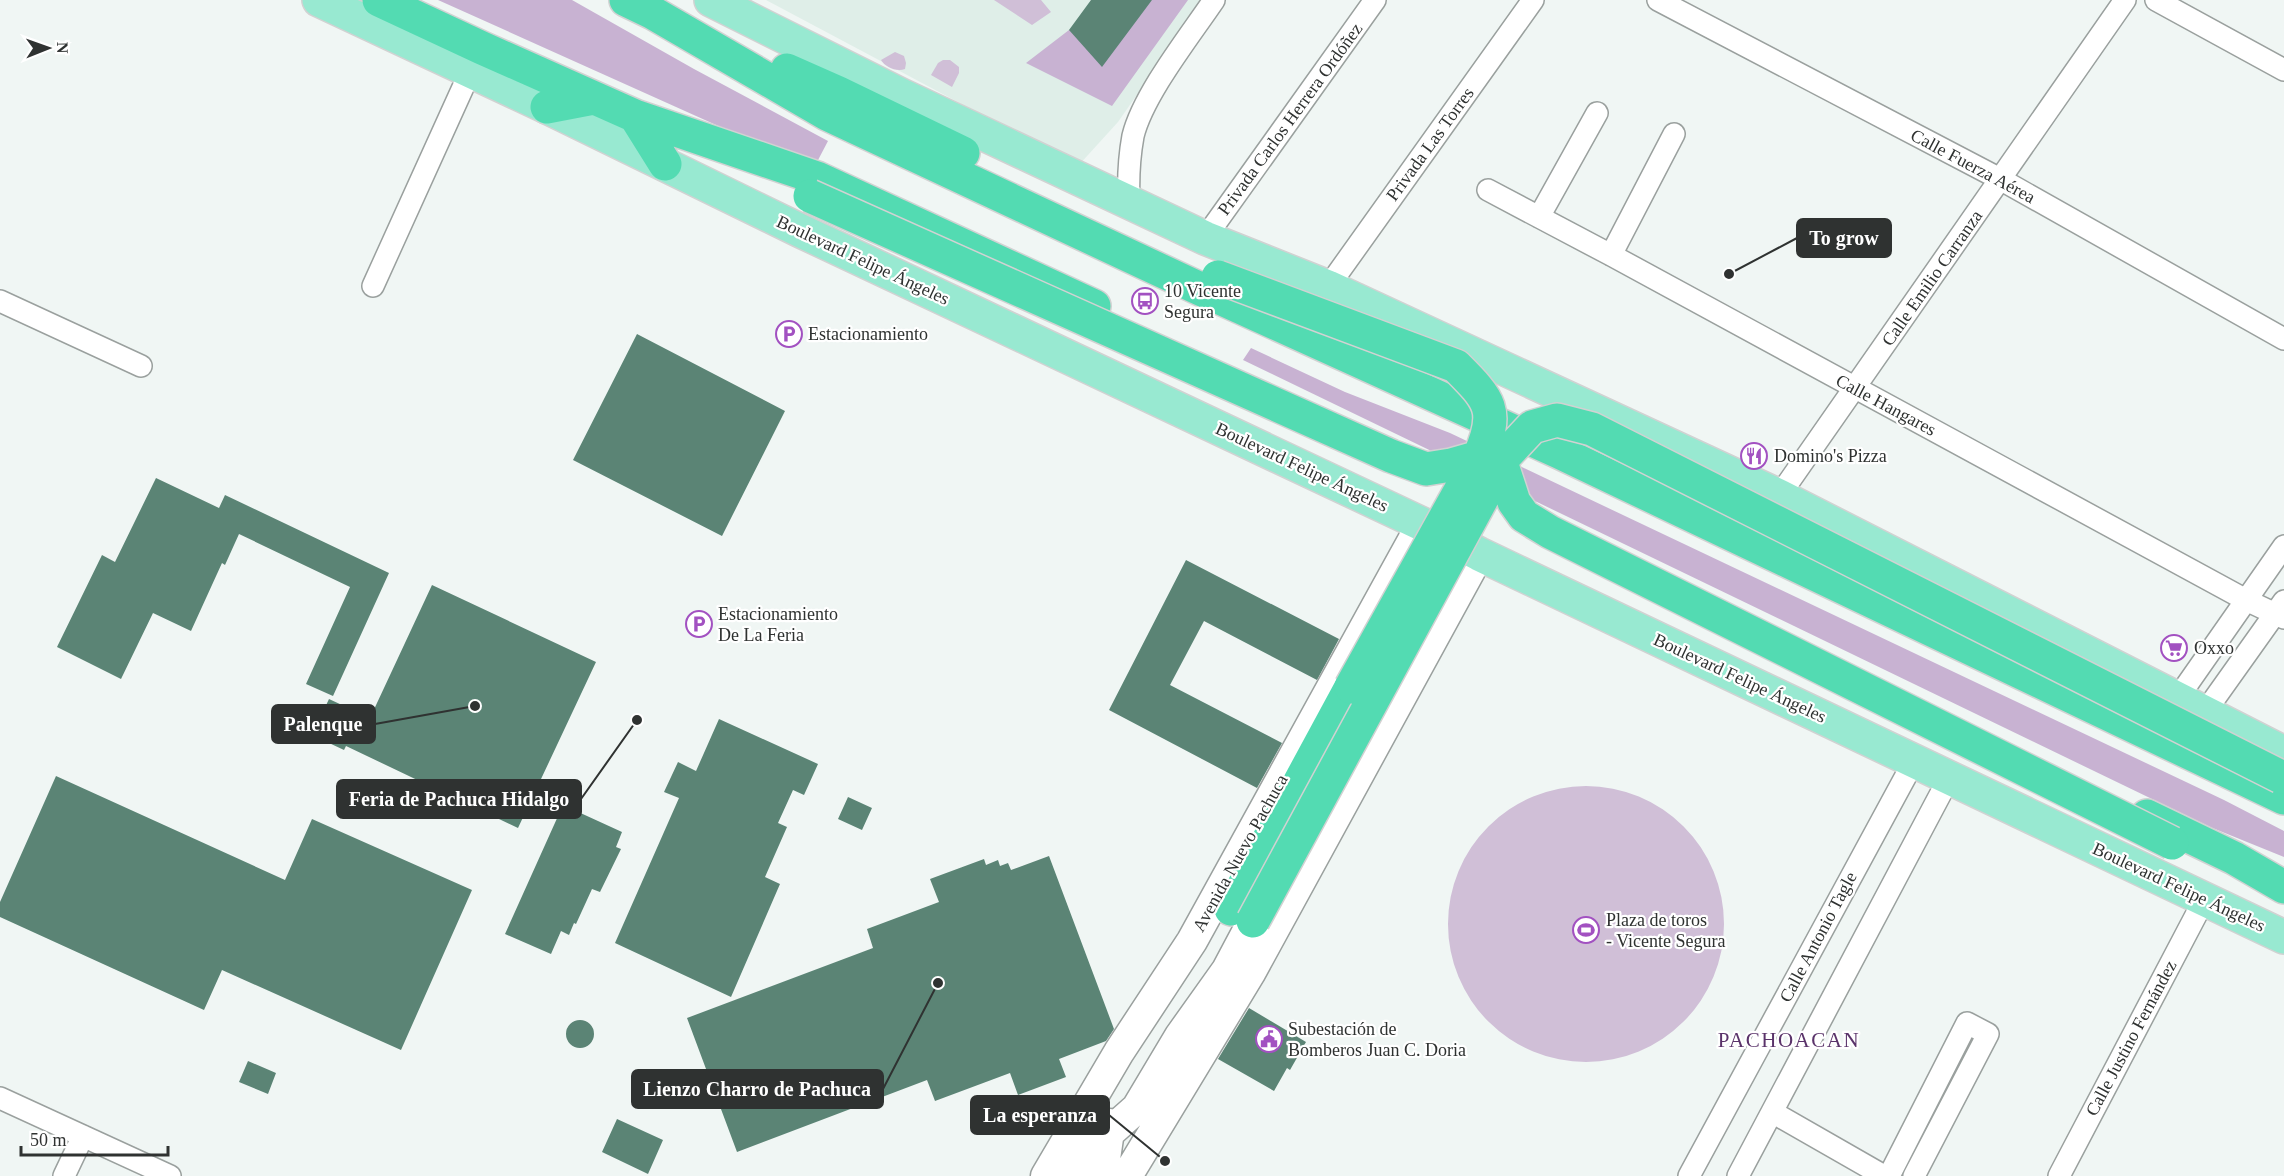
<svg xmlns="http://www.w3.org/2000/svg" width="2284" height="1176" font-family="'Times New Roman',serif">
  <style>
    .built { fill: #dfeee8 }
    .green { fill: #d0bfd7 }
    .forest { fill: #c8b2d2 }
    .building { fill: #5b8475 }
    .lines { fill: none; stroke-linecap: round; stroke-linejoin: round }
    .street-casing { stroke: #9aa09e; stroke-width: 24 }
    .secondary-casing { stroke: #9aa09e; stroke-width: 33 }
    .primary-casing { stroke: #d1d2d2; stroke-width: 36 }
    .highway-casing { stroke: #d1d2d2; stroke-width: 36 }
    .street { stroke: #fff; stroke-width: 21 }
    .secondary { stroke: #fff; stroke-width: 30 }
    .primary { stroke: #98e9d1; stroke-width: 33 }
    .highway { stroke: #53dbb2; stroke-width: 33 }
    .highway-bridge-casing { stroke: #d1d2d2; stroke-width: 36; stroke-linecap: butt }
    .highway-bridge { stroke: #53dbb2; stroke-width: 33 }
    .labels { text-anchor: middle; dominant-baseline: central; stroke-width: 4.5; stroke-linejoin: round; paint-order: stroke }
    .street-label { font-size: 18px; fill: #2f3231; stroke: #fff }
    .poi-label { font-size: 18px; fill: #2f3231; stroke: #fff; text-anchor: start }
    .quarter-label { font-size: 21px; letter-spacing: 1.5px; fill: #5a336a; stroke: #fff }
    .leader { fill: none; stroke: #2f3231; stroke-width: 2 }
    .callout-dot { fill: #2f3231; stroke: #fff; stroke-width: 2 }
    .callout { fill: #2f3231; stroke: #2f3231; stroke-width: 2 }
    .callout-label { font-size: 20px; text-anchor: middle; font-weight: bold; fill: #fff }
  </style>
  <rect width="100%" height="100%" fill="#f0f6f4"/>
  <!-- built -->
  <path class="built" d="M766 0H1203L1118 122 1078 166Z"/>
  <!-- green -->
  <path class="green" d="M994 0H1041L1051 12 1032 25Z
    M895 52 904 56 906 63 905 69C896 72 885 67 881 60Z
    M943 60H950L959 67V73L952 87 931 75 938 63Z
    M1448 924a138 138 0 1 1 276 0a138 138 0 1 1-276 0Z"/>
  <!-- forest -->
  <path class="forest" d="M438 0H572L694 69 828 141 817 162 725 129Z
    M1152 0H1188L1112 106 1026 63 1069 30Z
    M1251 348 1345 392 1450 433 2224 800 2284 831V857L2210 827 1243 360Z"/>
  <!-- building -->
  <path class="building" d="M1091 0H1152L1102 67 1069 30Z
    M637 334 785 411 722 536 573 460Z
    M156 478 219 508 225 495 389 573 333 696 306 684 350 587 239 534 225 565 222 563 191 631 153 613 121 679 57 647 102 555 115 562Z
    M1186 560 1339 639 1317 680 1204 621 1170 685 1282 743 1257 788 1109 710Z
    M432 585 596 662 518 828 346 746 344 750 312 735 329 699 370 718Z
    M719 719 818 764 804 795 793 790 778 823 787 827 765 877 780 884 731 997 615 943 679 798 664 792 678 762 696 771Z
    M56 776 285 880 312 819 472 890 401 1050 222 970 204 1010 0 917V902Z
    M848 797 872 808 862 830 838 819Z
    M563 805 622 832 616 847 621 849 600 892 592 889 576 924 574 923 569 935 561 931 551 954 505 934Z
    M1049 856 1114 1029 1106 1041 1059 1059 1066 1077 1018 1095 1010 1073 935 1101 927 1080 737 1152 687 1018 873 948 867 929 939 902 930 879 984 859 986 865 998 860 1000 866 1008 863 1011 870Z
    M1249 1008 1306 1042 1290 1070 1287 1068 1274 1091 1218 1059Z
    M566 1034a14 14 0 1 1 28 0a14 14 0 1 1-28 0Z
    M248 1061 276 1073 268 1094 239 1082Z
    M617 1119 663 1140 648 1174 602 1152Z"/>
  <g class="lines">
    <defs>
      <path id="street" d="M1658 0 2000 179 2284 339
        M2156 0 2284 70
        M1488 190 1611 255 2246 600 2284 618
        M1129 202C1128 179 1129 158 1133 136 1143 95 1189 37 1214 0
        M1539 217 1597 113
        M1205 238 1375 0
        M1611 255 1674 134
        M373 286 470 72
        M1328 287 1533 0
        M0 301 141 366
        M1779 496 2125 0
        M2177 699 2284 546
        M2205 712 2284 601
        M0 1098 170 1176
        M1772 1112 1884 1176
        M64 1176 83 1136
        M1689 1176 1914 761
        M1738 1176 1949 778
        M1889 1176 1967 1023 1988 1034 1914 1176
        M2059 1176 2204 900"/>
      <path id="secondary" d="M1046 1176 1119 1052 1192 941 1422 524
        M1070 1176 1082 1157 1137 1108 1180 1036 1227 970 1253 921
        M1097 1176 1104 1166 1110 1124
        M1127 1176 1250 973 1479 554"/>
      <path id="primary" d="M319 0 547 107 801 231 1422 524 1479 554 2284 937
        M711 0 903 96 1205 238 1328 287 1779 496 2284 753"/>
      <path id="highway" d="M379 0 482 48 635 116 817 178 1094 306
        M626 0 653 13 827 114 1196 287 1559 452 2284 798
        M787 70 839 93 963 153
        M547 107 594 98
        M635 116 665 164
        M2147 816 2234 858 2284 887
        M1231 909 1351 687"/>
    </defs>
    <!-- street casing -->
    <use href="#street" class="street-casing"/>
    <!-- secondary casing -->
    <use href="#secondary" class="secondary-casing"/>
    <!-- primary casing -->
    <use href="#primary" class="primary-casing"/>
    <!-- highway casing -->
    <use href="#highway" class="highway-casing"/>
    <!-- street -->
    <use href="#street" class="street"/>
    <!-- secondary -->
    <use href="#secondary" class="secondary"/>
    <!-- primary -->
    <use href="#primary" class="primary"/>
    <!-- highway -->
    <use href="#highway" class="highway"/>
    <defs>
      <path id="highway-bridge" d="M810 196 1391 456 1426 469 1451 465 1479 457
        M1218 277 1456 366C1490 400 1500 410 1479 457L1351 687
        M1502 465 1514 502 1524 516 1550 532 2172 843
        M1253 921 1505 456 1532 427 1557 420 1592 429 2281 777"/>
    </defs>
    <!-- highway-bridge casing -->
    <use href="#highway-bridge" class="highway-bridge-casing"/>
    <!-- highway-bridge -->
    <use href="#highway-bridge" class="highway-bridge"/>
  </g>
  <!-- icons -->
  <defs>
    <symbol id="bus-ring" viewBox="-11 -11 22 22"><circle r="9.5" fill="#fff" stroke="#a251c1" stroke-width="1.5"/><path d="M-5-6H5V4H4V6H2V4H-2V6H-4V4H-5ZM-3.5-4V0h7V-4ZM-3.5 1.2v1.5H-2V1.2ZM2 1.2v1.5H3.5V1.2Z" fill="#a251c1"/></symbol>
    <symbol id="parking-ring" viewBox="-11 -11 22 22"><circle r="9.5" fill="#fff" stroke="#a251c1" stroke-width="1.5"/><path d="M-3.5-5.5H1a3.5 3.5 0 0 1 0 7H-1V5.5H-3.5ZM-1-3.4V-.6H.8a1.4 1.4 0 0 0 0-2.8Z" fill="#a251c1"/></symbol>
    <symbol id="restaurant-ring" viewBox="-11 -11 22 22"><circle r="9.5" fill="#fff" stroke="#a251c1" stroke-width="1.5"/><path d="M-5-6h1v4h1v-4h1v4h1v-4h1v5L-1.5 .5V6h-2V.5L-5-1ZM5-6V6H3V1.5H1.5Q1.5-4 5-6Z" fill="#a251c1"/></symbol>
    <symbol id="supermarket-ring" viewBox="-11 -11 22 22"><circle r="9.5" fill="#fff" stroke="#a251c1" stroke-width="1.5"/><path d="M-6-5.5h2.5l.6 2H6L4.5 2H-2.5L-4.4-4H-6ZM-1.5 3.2a1.3 1.3 0 1 0 .1 0ZM3 3.2a1.3 1.3 0 1 0 .1 0Z" fill="#a251c1"/></symbol>
    <symbol id="stadium-ring" viewBox="-11 -11 22 22"><circle r="9.5" fill="#fff" stroke="#a251c1" stroke-width="1.5"/><path d="M0-5a6.5 5 0 1 0 0 10a6.5 5 0 1 0 0-10ZM-3.5-1.8h7v3.6h-7Z" fill="#a251c1"/></symbol>
    <symbol id="civic-ring" viewBox="-11 -11 22 22"><circle r="9.5" fill="#fff" stroke="#a251c1" stroke-width="1.5"/><path d="M-.6-6.5H3V-4.5H.6V-3L4-1V1h2V6H-6V1h2V-1L-.6-3ZM-1.2 2.5V6h2.4V2.5Z" fill="#a251c1"/></symbol>
  </defs>
  <g fill-rule="evenodd">
    <use href="#bus-ring" x="1130" y="286" width="30" height="30"/>
    <use href="#parking-ring" x="774" y="319" width="30" height="30"/>
    <use href="#restaurant-ring" x="1739" y="441" width="30" height="30"/>
    <use href="#parking-ring" x="684" y="609" width="30" height="30"/>
    <use href="#supermarket-ring" x="2159" y="633" width="30" height="30"/>
    <use href="#stadium-ring" x="1571" y="915" width="30" height="30"/>
    <use href="#civic-ring" x="1254" y="1024" width="30" height="30"/>
  </g>
  <g class="labels">
    <!-- street labels -->
    <g class="street-label">
      <text transform="translate(1290 119) rotate(-54)">Privada Carlos Herrera Ordóñez</text>
      <text transform="translate(1430 144) rotate(-54)">Privada Las Torres</text>
      <text transform="translate(1973 166) rotate(28)">Calle Fuerza Aérea</text>
      <text transform="translate(863 260) rotate(25)">Boulevard Felipe Ángeles</text>
      <text transform="translate(1932 278) rotate(-55)">Calle Emilio Carranza</text>
      <text transform="translate(1886 405) rotate(28)">Calle Hangares</text>
      <text transform="translate(1302 467) rotate(25)">Boulevard Felipe Ángeles</text>
      <text transform="translate(1740 678) rotate(25)">Boulevard Felipe Ángeles</text>
      <text transform="translate(1240 853) rotate(-61)">Avenida Nuevo Pachuca</text>
      <text transform="translate(2179 887) rotate(25)">Boulevard Felipe Ángeles</text>
      <text transform="translate(1818 937) rotate(-62)">Calle Antonio Tagle</text>
      <text transform="translate(2131 1038) rotate(-62)">Calle Justino Fernández</text>
    </g>
    <!-- poi labels -->
    <g class="poi-label">
      <text x="1164" y="291">10 Vicente<tspan x="1164" dy="21">Segura</tspan></text>
      <text x="808" y="334">Estacionamiento</text>
      <text x="1774" y="456">Domino's Pizza</text>
      <text x="718" y="614">Estacionamiento<tspan x="718" dy="21">De La Feria</tspan></text>
      <text x="2194" y="648">Oxxo</text>
      <text x="1606" y="920">Plaza de toros<tspan x="1606" dy="21">- Vicente Segura</tspan></text>
      <text x="1288" y="1029">Subestación de<tspan x="1288" dy="21">Bomberos Juan C. Doria</tspan></text>
    </g>
    <!-- quarter labels -->
    <g class="quarter-label">
      <text x="1789" y="1040">PACHOACAN</text>
    </g>
  </g>
  <!-- callouts -->
  <path class="leader" d="M1729 274L1797 238M475 706L375 724M637 720L581 799M938 983L883 1089M1165 1161L1109 1115"/>
  <g class="callout-dot">
    <circle cx="1729" cy="274" r="6"/>
    <circle cx="475" cy="706" r="6"/>
    <circle cx="637" cy="720" r="6"/>
    <circle cx="938" cy="983" r="6"/>
    <circle cx="1165" cy="1161" r="6"/>
  </g>
  <g class="callout">
    <rect x="1797" y="219" width="94" height="38" rx="6"/>
    <rect x="272" y="705" width="103" height="38" rx="6"/>
    <rect x="337" y="780" width="244" height="38" rx="6"/>
    <rect x="632" y="1070" width="251" height="38" rx="6"/>
    <rect x="971" y="1096" width="138" height="38" rx="6"/>
  </g>
  <g class="callout-label">
    <text x="1844" y="245">To grow</text>
    <text x="323" y="731">Palenque</text>
    <text x="459" y="806">Feria de Pachuca Hidalgo</text>
    <text x="757" y="1096">Lienzo Charro de Pachuca</text>
    <text x="1040" y="1122">La esperanza</text>
  </g>
  <!-- north arrow -->
  <g transform="translate(48 48) rotate(89)" stroke="#ffffff" stroke-width="4.5" paint-order="stroke">
  <path d="M0-4.5L10 22L0 15L-10 22Z" fill="#2f3231"/>
  <text y="-9" font-size="16" font-weight="bold" text-anchor="middle" fill="#2f3231">N</text>
  </g>
  <!-- scale -->
  <path d="M21 1146v9h147v-9" fill="none" stroke="#2f3231" stroke-width="3"/>
  <text x="30" y="1146" font-size="18" fill="#2f3231" stroke="#ffffff" stroke-width="4.5" paint-order="stroke">50 m</text>
</svg>
